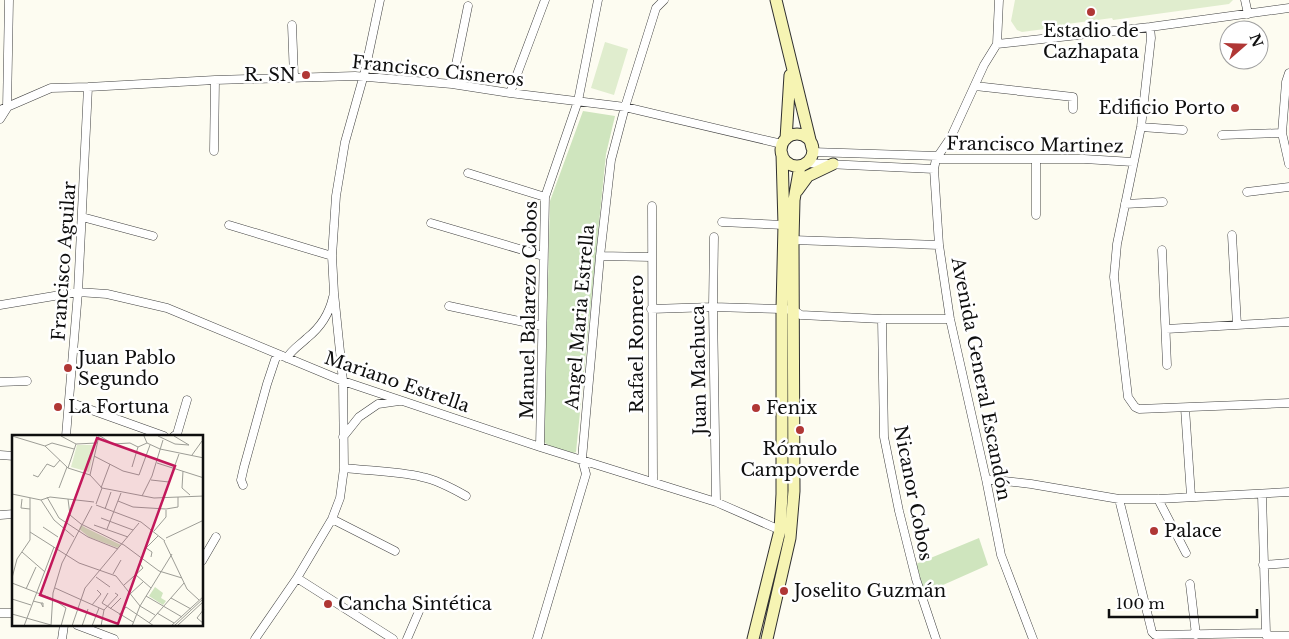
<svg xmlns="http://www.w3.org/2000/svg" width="1289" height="639" font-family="'Libre Baskerville',serif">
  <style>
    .green { fill: #cfe5be }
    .pitch { fill: #e0edce }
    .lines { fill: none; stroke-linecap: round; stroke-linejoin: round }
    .street-casing { stroke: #414141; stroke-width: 9 }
    .secondary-casing { stroke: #303030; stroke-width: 13 }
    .street { stroke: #fff; stroke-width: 8 }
    .secondary { stroke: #f6f4b3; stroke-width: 11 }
    .poi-dot { fill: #b03735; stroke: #fff; stroke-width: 2 }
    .labels { text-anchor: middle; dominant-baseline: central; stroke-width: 5; stroke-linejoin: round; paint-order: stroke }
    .poi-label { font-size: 18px; fill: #0e0e0e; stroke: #fff; text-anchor: start }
    .street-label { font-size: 18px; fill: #0e0e0e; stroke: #fff }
    .inset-road { fill: none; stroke: #9d9d96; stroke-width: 1 }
    .view { fill: #c2185b; fill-opacity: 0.15; stroke: #c2185b; stroke-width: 2.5 }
    .inset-edge { fill: none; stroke: #0e0e0e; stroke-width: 2.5 }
  </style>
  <rect width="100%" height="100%" fill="#fdfcf1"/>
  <!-- green -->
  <path class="green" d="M583 111 615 116 606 154 576 452 574 453 549 446 544 442 550 201Z
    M979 538 988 565 925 593 916 564Z"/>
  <!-- pitch -->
  <path class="pitch" d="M1015 0H1233L1229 4 1113 20 1112 18 1067 24V26L1022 32 1017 30 1011 21Z
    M605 42 628 49 614 95 591 88Z"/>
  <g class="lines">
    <defs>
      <path id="street" d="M999 0 997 44 984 65 951 137 936 159 934 169 939 245 950 319 986 479 1001 555 1033 639
        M1245 0 1248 14
        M292 25 294 77
        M1150 27 1151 38 1141 127 1117 244 1114 277 1128 397 1135 407 1139 409 1289 403
        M997 44 1150 27 1289 8
        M1289 73 1286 82 1282 133 1289 164
        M452 84 468 6
        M975 86 1073 97V109
        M510 93 545 0
        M0 110 51 88 88 87 215 80 355 76 452 84 510 93 625 107 782 144
        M0 119 7 108 9 0
        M1141 127 1183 130
        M1222 135 1282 133
        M214 151 215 80
        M812 152 938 156
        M936 159H1084L1133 162
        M805 163 934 169
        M468 173 545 197
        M1247 192 1289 187
        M1125 204 1163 202
        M652 206 653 482
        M1036 215V159
        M82 217 153 236
        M722 222 784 225
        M431 223 543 256
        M229 225 332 256
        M1232 235 1237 325
        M714 237 713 307 716 502
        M793 240 939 245
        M1162 250 1167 365
        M600 256 651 257
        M0 305 78 292 107 294 167 308 343 381 540 447 716 502 780 530
        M449 306 542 326
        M651 309 713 307 782 309 793 310 801 315 882 319H950
        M882 319 884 437 899 511 916 579 936 639
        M1166 329 1289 322
        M287 358C292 349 300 345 307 338 321 327 329 315 333 297
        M0 382 27 381
        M69 402 164 436
        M1185 408 1191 496
        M66 436 78 292 88 87
        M174 436 177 434 187 400
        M343 437 359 417 378 404 399 401
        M540 447 545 197 578 101 598 0
        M0 455 14 456
        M344 468C370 471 397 471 422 477 437 480 452 488 466 496
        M986 479 1031 484 1119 499H1158L1289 492
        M243 485 241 480 244 467 267 384 277 354
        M1262 495 1266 633 1267 637
        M1119 499 1152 632 1155 635 1266 633 1270 636H1289
        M1158 499 1186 553
        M0 515 14 514
        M332 519 395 551
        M202 561 216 537
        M1263 565 1289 563
        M297 578 393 639
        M1190 584 1196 635
        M0 613H14
        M77 625 114 639
        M62 639 64 625
        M255 639 297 578 332 519 340 498 344 468 343 381 334 293 332 256 336 196 345 142 365 71 380 0
        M407 639 423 602
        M537 639 586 474 582 459 600 256 611 160 625 107 656 8 664 0"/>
      <path id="secondary" d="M776 0 812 148
        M781 150a16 16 0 1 1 32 0a16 16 0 1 1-32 0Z
        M786 139 790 75
        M797 191 808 176 833 164
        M753 639 780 530 782 494V309L784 225 782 154
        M767 639 790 538 794 491 793 240 794 200 800 166"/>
    </defs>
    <!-- street casing -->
    <use href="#street" class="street-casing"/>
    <!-- secondary casing -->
    <use href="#secondary" class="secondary-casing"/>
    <!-- street -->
    <use href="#street" class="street"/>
    <!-- secondary -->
    <use href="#secondary" class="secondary"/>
  </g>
  <!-- markers -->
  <g class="poi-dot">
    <circle cx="1091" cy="12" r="5"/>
    <circle cx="306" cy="75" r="5"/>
    <circle cx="1235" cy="108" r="5"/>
    <circle cx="68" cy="368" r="5"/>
    <circle cx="58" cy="407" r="5"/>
    <circle cx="756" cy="408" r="5"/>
    <circle cx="800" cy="430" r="5"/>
    <circle cx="1154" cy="531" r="5"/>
    <circle cx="784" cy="591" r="5"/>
    <circle cx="328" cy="604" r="5"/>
  </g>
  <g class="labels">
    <!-- poi labels -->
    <g class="poi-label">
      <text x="1091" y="31" text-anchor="middle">Estadio de<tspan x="1091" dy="21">Cazhapata</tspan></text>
      <text x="296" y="75" text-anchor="end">R. SN</text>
      <text x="1225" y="108" text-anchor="end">Edificio Porto</text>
      <text x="78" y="358">Juan Pablo<tspan x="78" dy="21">Segundo</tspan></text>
      <text x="68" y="407">La Fortuna</text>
      <text x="766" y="408">Fenix</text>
      <text x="800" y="449" text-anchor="middle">Rómulo<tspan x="800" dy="21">Campoverde</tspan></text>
      <text x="1164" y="531">Palace</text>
      <text x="794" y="591">Joselito Guzmán</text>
      <text x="338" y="604">Cancha Sintética</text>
    </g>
    <!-- street labels -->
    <g class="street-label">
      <text transform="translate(438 71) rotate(6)">Francisco Cisneros</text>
      <text transform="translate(1035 145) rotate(1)">Francisco Martinez</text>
      <text transform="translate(64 261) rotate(-86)">Francisco Aguilar</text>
      <text transform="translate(529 310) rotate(-89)">Manuel Balarezo Cobos</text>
      <text transform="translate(580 317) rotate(-85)">Angel Maria Estrella</text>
      <text transform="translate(637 344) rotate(-90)">Rafael Romero</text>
      <text transform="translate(699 370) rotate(-91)">Juan Machuca</text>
      <text transform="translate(981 379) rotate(79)">Avenida General Escandón</text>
      <text transform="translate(397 382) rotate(19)">Mariano Estrella</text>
      <text transform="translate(913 493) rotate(79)">Nicanor Cobos</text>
    </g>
  </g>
  <!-- overview -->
  <g transform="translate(12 435)">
    <rect width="191" height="191" fill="#fdfcf1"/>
    <path d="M69 90 74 93 109 110 106 113 77 102 67 94ZM143 152 151 158 149 163 154 166 151 170 137 161Z" fill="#cfe5be"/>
    <path d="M65 10H83L77 37 59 32Z" fill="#e0edce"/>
    <path class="inset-road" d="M0 1 33 11 56 33 78 40 90 53 142 63 192 61M49 1 64 9M88 1 101 9 118 8 126 12 135 8M132 1 135 8 148 14 192 23M146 1 163 9 177 10 162 1M33 11 40 8 62 14M180 20 190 6M82 21 111 36 127 40 138 10M145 28 192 43M120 32 126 12M56 33 64 9 85 8M171 36 170 53 178 60M21 40 26 42 35 29 42 32 48 25M78 40 87 1M139 45 157 47 167 19M47 53 55 32M89 53 98 29M0 59 29 65 38 62 82 67M130 61 140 41 151 5M35 62 47 83 76 102 106 114M10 64 9 73 18 74M56 64 58 80 69 89 112 110 147 136 170 143M29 65 42 85 62 102M106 66 121 72 154 74 166 72V62M84 69 90 53M84 70 129 87 153 106M93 74 99 57M89 83 121 95M82 90 116 102M31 92 46 102M95 94 109 58M142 96 154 82V75M18 97 67 128 104 141 128 171 143 180M154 103 192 85M152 106 175 154 187 165M10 117 33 137M139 122 140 117 134 113 146 101M101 139 109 125M124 140 139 153M84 142 98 152M0 143 5 124 18 105V63M0 148 41 164 54 173 49 191M112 150 131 133 128 129M43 153 92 175M14 154 24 132M96 158 90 168 121 187M118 159 131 147M134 161 170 182M159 163 179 174M0 164 19 170M21 166 29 168H31V172L29 168M80 170 89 159 85 155M98 174 109 163M192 174 185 183 192 189M145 178 162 188M0 179 39 190M107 180 114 172 142 191M137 188 172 148M12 191 42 112M39 191 41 158 50 128 80 71M60 191 73 153 127 88M70 191 76 174M80 191 87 173M89 191 92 175 106 160 103 158M120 191 128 171 160 119M159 191 192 161M162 191 192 163M165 191 192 166"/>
    <path class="view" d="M85 3 163 31 106 189 28 160Z"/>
    <rect width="191" height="191" class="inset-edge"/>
  </g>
  <!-- north arrow -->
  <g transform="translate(1244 45) rotate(70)"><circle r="24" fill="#ffffff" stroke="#9f9f9f"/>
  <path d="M0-4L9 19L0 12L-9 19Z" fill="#b03735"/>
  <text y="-8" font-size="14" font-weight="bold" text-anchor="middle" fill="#0e0e0e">N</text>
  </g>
  <!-- scale -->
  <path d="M1109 609v8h148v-8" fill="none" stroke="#0e0e0e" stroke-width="2.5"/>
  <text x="1116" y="609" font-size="15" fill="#0e0e0e" stroke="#ffffff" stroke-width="4" paint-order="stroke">100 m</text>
</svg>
